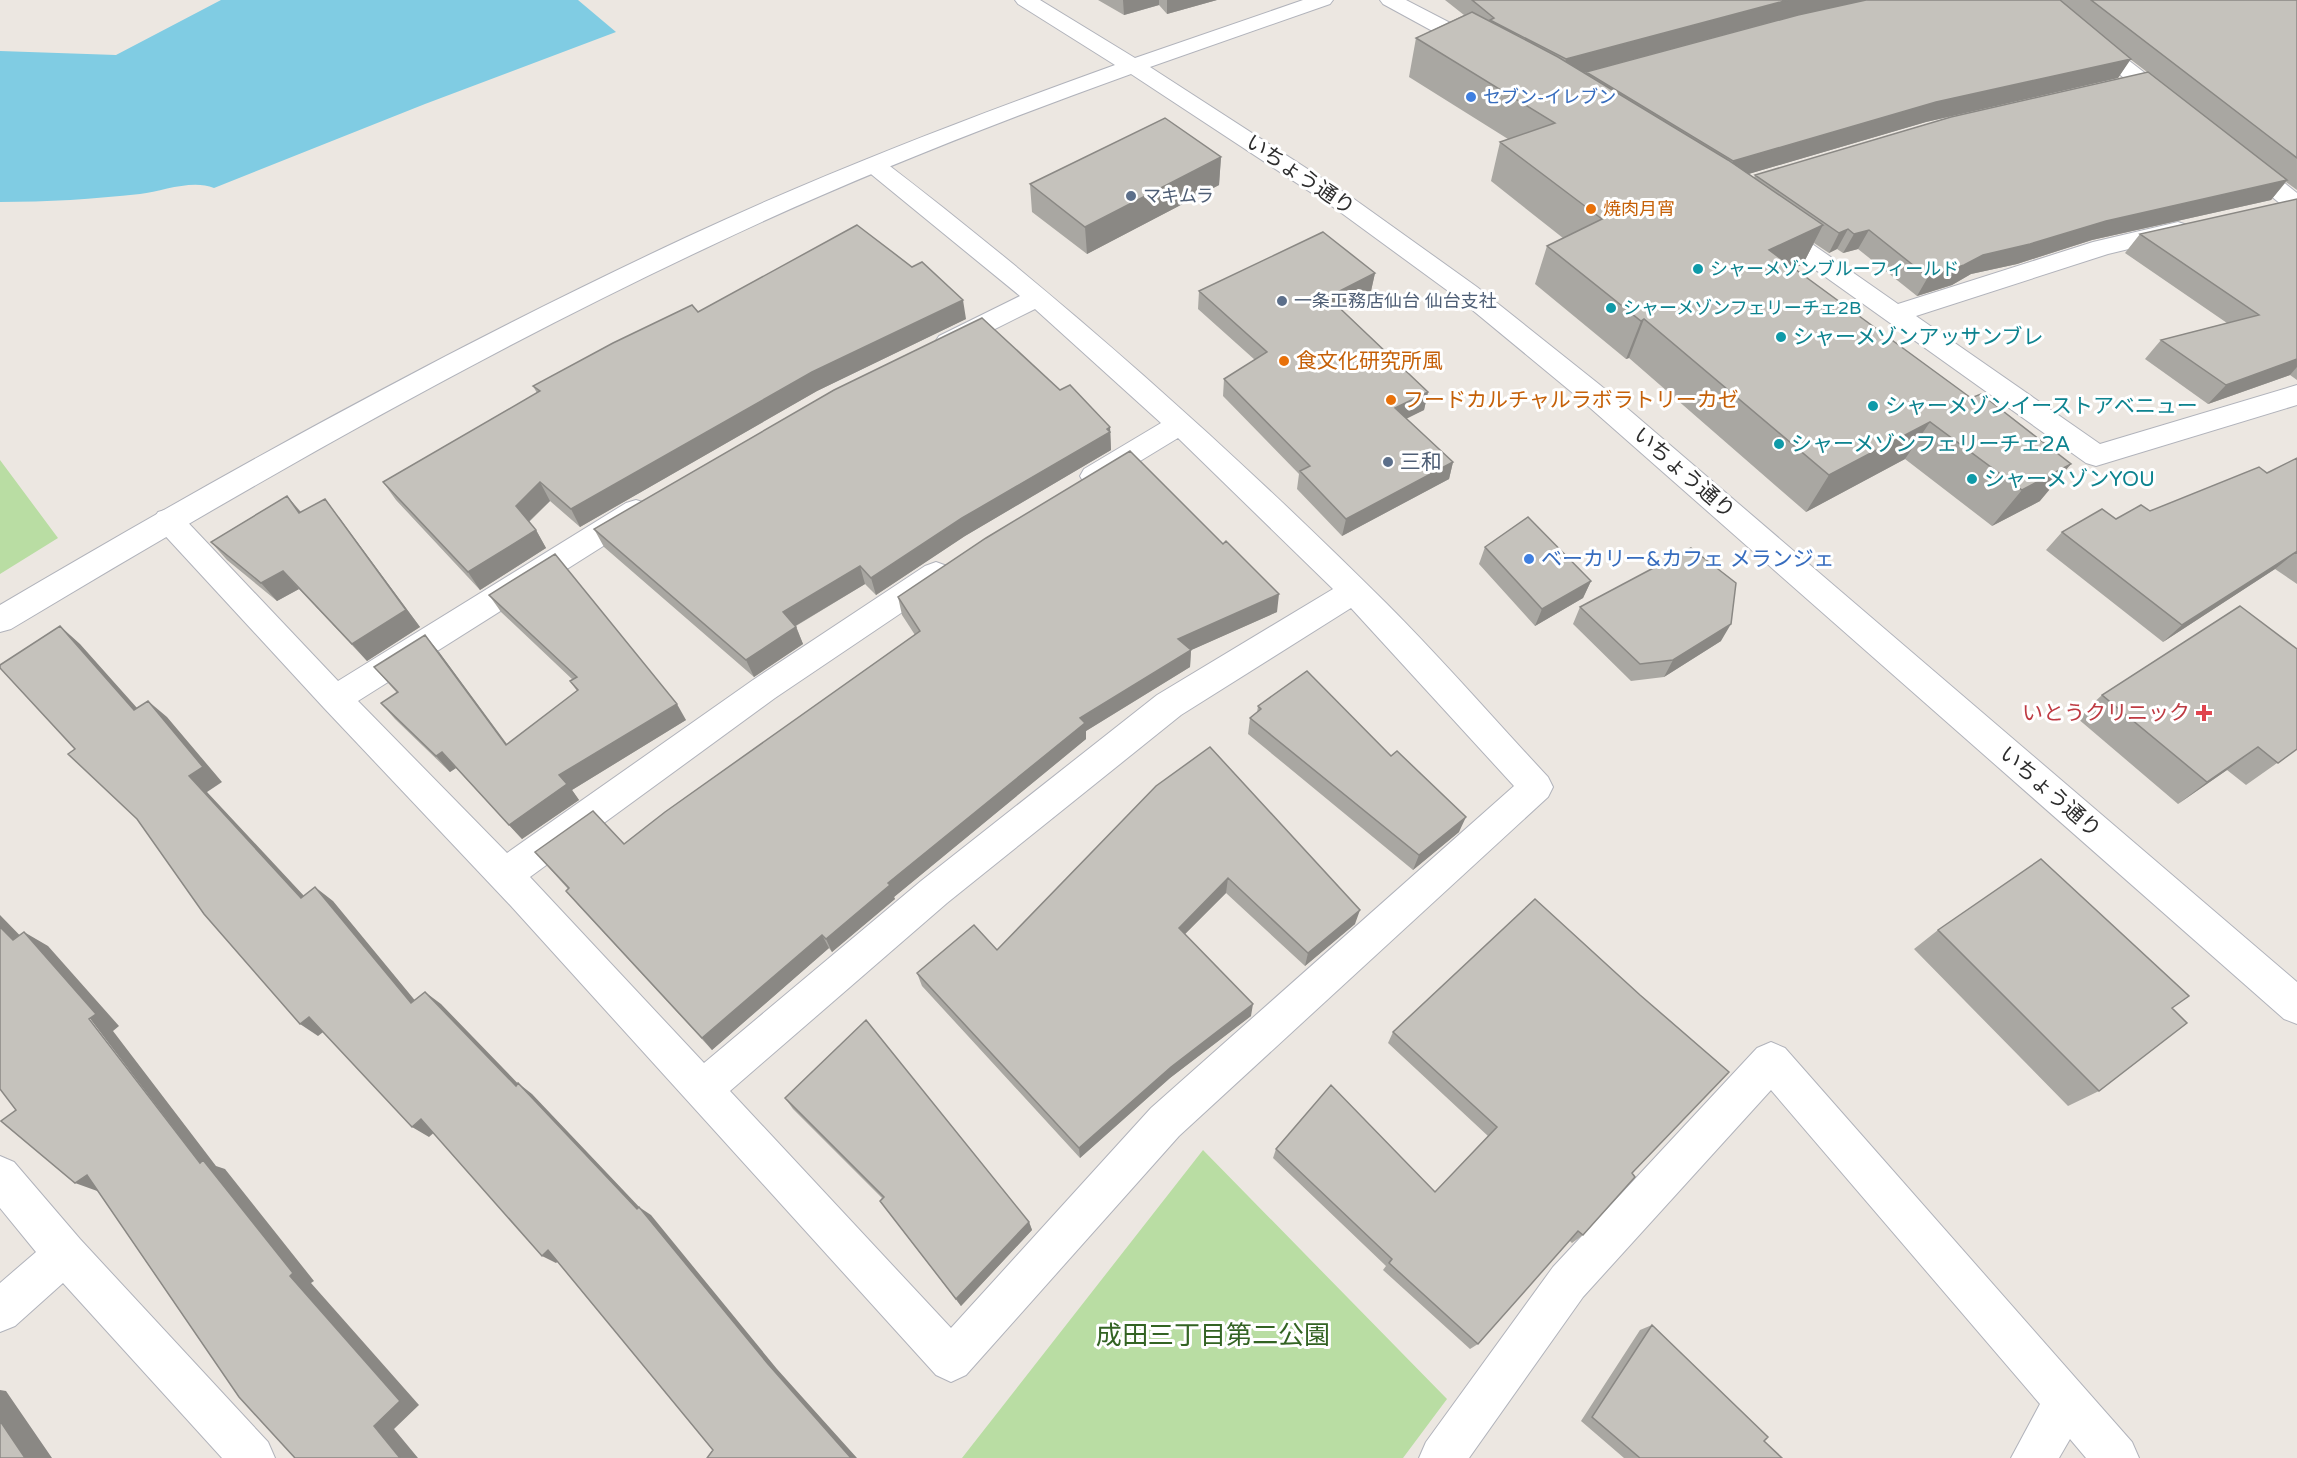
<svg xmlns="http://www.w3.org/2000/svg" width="2297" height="1458" font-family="'Varela Round','Noto Sans JP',sans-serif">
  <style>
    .green { fill: #b9dda3 }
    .water { fill: #80cce3 }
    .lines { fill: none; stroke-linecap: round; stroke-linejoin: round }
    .minor-casing { stroke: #b1b3bb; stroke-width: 2 }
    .tertiary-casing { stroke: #b1b3bb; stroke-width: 2 }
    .minor { fill: #fff; fill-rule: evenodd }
    .tertiary { fill: #fff; fill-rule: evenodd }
    .wall { fill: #a9a7a2; fill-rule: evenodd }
    .shaded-wall { fill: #8a8884 }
    .building { fill: #c5c2bc; stroke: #8a8884; stroke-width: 1.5 }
    .shop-dot { fill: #3f7fe0; stroke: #fff; stroke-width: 2 }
    .service-dot { fill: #5c6f8a; stroke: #fff; stroke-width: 2 }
    .food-dot { fill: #e8710a; stroke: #fff; stroke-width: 2 }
    .culture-dot { fill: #0f9aa8; stroke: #fff; stroke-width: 2 }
    .health-dot { fill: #e0444e; stroke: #fff; stroke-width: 2 }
    .labels { text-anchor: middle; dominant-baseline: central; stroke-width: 6; stroke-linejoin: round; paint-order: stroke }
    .far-shop-label { font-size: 18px; fill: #366cbe; stroke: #fff; text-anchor: start }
    .far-service-label { font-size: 18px; fill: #4e5e75; stroke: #fff; text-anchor: start }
    .far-food-label { font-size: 18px; fill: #c56008; stroke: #fff; text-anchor: start }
    .far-culture-label { font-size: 18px; fill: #0d838f; stroke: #fff; text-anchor: start }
    .street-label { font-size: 21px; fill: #2d2d2d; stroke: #fff }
    .culture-label { font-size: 21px; fill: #0d838f; stroke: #fff; text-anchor: start }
    .food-label { font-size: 21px; fill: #c56008; stroke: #fff; text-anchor: start }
    .service-label { font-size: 21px; fill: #4e5e75; stroke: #fff; text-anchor: start }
    .shop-label { font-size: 21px; fill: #366cbe; stroke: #fff; text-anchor: start }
    .health-label { font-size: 21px; fill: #be3a42; stroke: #fff; text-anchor: end }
    .near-park-label { font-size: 26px; fill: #336323; stroke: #fff }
  </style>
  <rect width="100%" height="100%" fill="#ece7e1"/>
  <!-- green -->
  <path class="green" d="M0 460 58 538 0 574Z
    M1203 1150 1447 1399 1403 1458H962Z"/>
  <!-- water -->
  <path class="water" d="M221 0H578L616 32 425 104 214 188C192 179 163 191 140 194 94 199 47 202 0 202V51L116 55Z"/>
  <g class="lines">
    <defs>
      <path id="minor" d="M1380 0H1406L1487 42 1490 47 1487 52 1479 53 1471 52 1383 4Z
        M2028 0H2051L2177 98 2180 103 2177 108 2169 110 2161 108Z
        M2245 156 2253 158 2297 193V212L2288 210 2237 168 2233 163 2237 158Z
        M874 158 882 160C1060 296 1227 445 1386 603 1442 659 1494 719 1548 777L1553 787 1548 797 1179 1136 966 1375 951 1382 936 1375 511 906 324 708 158 528 153 520 158 512 168 509 178 512 338 681 626 503 636 500 646 503 651 511 646 519 358 701 507 853 753 680 925 566 936 562 947 566 951 574 947 582 775 698 530 877 704 1063 921 881 1157 695 1333 589 1178 438 1104 483 1094 487 1084 483 1080 476 1084 469 1161 423 1035 309 957 348 948 351 939 348 935 342 939 336 1020 296 866 170 862 165 866 160ZM1351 608 1514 786 1151 1108 951 1328 730 1091 947 903 1181 715Z
        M1773 220 1782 223 1898 304 2093 242 2178 222 2187 225 2190 230 2187 235 2108 254 1916 316 2100 444 2297 385V405L2096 466 2086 463 1764 233 1761 228 1764 223Z
        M1771 1042 1785 1048 2132 1442 2139 1458H2086L2070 1439 2059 1458H2011L2040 1404 1771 1090 1583 1297 1469 1458H1419L1426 1442 1553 1267 1757 1048Z
        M0 1156 14 1162 80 1239 268 1442 275 1458H222L63 1283 15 1326 0 1332V1283L36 1252 0 1208Z"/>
      <path id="tertiary" d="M1015 0H1040L1135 58 1303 0H1333L1330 4 1150 67 1354 199 1477 287 1600 385 2297 982V1024L2284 1019 1580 399 1459 299 1336 209 1131 74C987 126 844 182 706 248 466 361 238 493 11 629L0 632V605C224 473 451 347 687 237 826 172 971 117 1115 65L1018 4Z"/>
    </defs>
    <!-- minor casing -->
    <use href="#minor" class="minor-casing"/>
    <!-- tertiary casing -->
    <use href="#tertiary" class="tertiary-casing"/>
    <!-- minor -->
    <use href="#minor" class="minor"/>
    <!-- tertiary -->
    <use href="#tertiary" class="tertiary"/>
  </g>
  <!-- wall -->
  <path class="wall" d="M1098 0H1217L1167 14 1159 5 1124 15Z
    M1445 0H2297V190L2286 182 2271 200 2092 240 2017 264 1971 274 1952 285 1917 296 1858 249 1843 253 1837 249 1829 253 1814 243 1803 264 1795 268 2040 501 1992 526 1905 459 1806 512 1629 358 1626 359 1535 284 1547 246 1563 238 1491 181 1500 142 1508 139 1409 77 1416 38 1464 15ZM1786 18 1586 72V74L1584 72ZM2130 59 2147 72 1755 175 1754 178 1748 174 1926 122 2118 78Z
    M1221 157 1219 185 1087 254 1032 212 1030 184Z
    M2297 199V380L2290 375 2208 404 2145 359 2161 340 2227 323 2125 253 2140 234Z
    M1375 273 1371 291 1339 307 1428 392 1424 410 1406 418 1453 462 1449 479 1342 536 1297 489 1299 474 1223 396 1224 379 1255 360 1198 309 1199 291Z
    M698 312 966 319 817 391 580 527 550 501 529 522 536 530 546 548 480 590 396 500 383 482 537 393 533 386Z
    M1060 390 1110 427 1111 450 965 536 876 595 865 584 796 626 803 644 754 677 604 547 594 529Z
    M2297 458V584L2275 569 2163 642 2046 550 2062 532 2150 511 2267 473Z
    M287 496 301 512 339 517 420 627 367 661 299 589 277 601 227 560 211 542Z
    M1485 547 1591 581 1583 598 1535 626 1479 564Z
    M489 595 686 720 572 790 579 800 522 839 456 768 450 772 395 719 381 703 397 693 374 667 439 652 507 744 577 691 570 681 573 680 501 612Z
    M898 597 1277 612 1191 650 1190 667 1086 731V739L894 897 895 899 832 952 829 948 712 1050 578 905 566 891 568 889 535 852 624 844 915 635 902 615Z
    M1580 607 1721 641 1664 677 1631 681 1573 624Z
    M2102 695 2297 749 2246 785 2227 770 2178 804 2077 718Z
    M1258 706 1459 832 1413 870 1248 734 1250 718 1257 713Z
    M1156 786 1355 924 1305 966 1226 893 1185 934 1251 1016 1170 1078 1080 1158 922 986 917 973 997 950Z
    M1938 930 2172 1008 2099 1091 2068 1106 1914 949Z
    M1393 1032 1632 1173 1583 1235 1572 1243 1569 1240 1478 1344 1470 1349 1383 1270 1386 1266 1273 1158 1276 1149 1435 1192 1488 1136 1388 1043Z
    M785 1098 1029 1222 1032 1230 961 1306 880 1201 882 1198 793 1109Z
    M1652 1325 1764 1441 1782 1458H1624L1581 1421 1640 1330Z"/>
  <!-- shaded-wall -->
  <path class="shaded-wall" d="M1123 0H1159V5L1124 15Z
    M1167 0H1217L1167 14Z
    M1788 0H1867L1786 18 1560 79 1566 59Z
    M2131 59 2118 78 1926 122 1725 181 1733 161 1936 102Z
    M1221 157 1219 185 1087 254 1085 227Z
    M2287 180 2271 200 2092 240 2017 264 1971 274 1952 285 1917 296 1928 277 1983 255 2106 221Z
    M1823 225 1803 264 1751 288 1769 250Z
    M1848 229 1837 249 1829 253 1839 233Z
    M1869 230 1858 249 1843 253 1854 234Z
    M1375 273 1371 291 1325 314 1328 297Z
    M963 300 966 319 817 391 580 527 571 509 812 372Z
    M1644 319 1629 358 1626 359 1641 321Z
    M2297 359V367L2290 375 2208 404 2226 385Z
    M1428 392 1424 410 1392 426 1395 408Z
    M1930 422 1905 459 1806 512 1829 475Z
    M1110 427 1111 450 965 536 876 595 871 578 962 518Z
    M1453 462 1449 479 1342 536 1346 519Z
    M2071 464 2040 501 1992 526 2022 490Z
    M540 482 550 501 526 524 516 506Z
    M287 496 302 514 299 513Z
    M325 499 420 627 367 661 352 644Z
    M536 530 546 548 480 590 468 572Z
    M2296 552 2275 569 2163 642 2182 625Z
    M860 566 865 584 790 629 783 612Z
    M283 571 299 589 277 601 261 583Z
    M1591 581 1583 598 1535 626 1542 609Z
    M1279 594 1277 612 1178 656V639Z
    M1731 624 1721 641 1664 677 1673 660Z
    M60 626 80 644 154 727 134 710Z
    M796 627 803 644 754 677 746 660Z
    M425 635 439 652 519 761 506 745Z
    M1191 650 1190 667 1086 731V739L894 897 895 899 832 952 826 939 888 883 1080 718Z
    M148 701 167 717 222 782 207 792 319 912 301 898 189 776Z
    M677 704 686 720 572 790 579 800 522 839 509 825 559 775Z
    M2258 747 2227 770 2178 804 2207 782Z
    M442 752 456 768 450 772 436 756Z
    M1466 817 1459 832 1413 870 1419 855Z
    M1228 878 1226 893 1178 941 1179 928Z
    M315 887 333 901 427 1015 411 1003Z
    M1360 910 1355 924 1305 966 1308 953Z
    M0 915 37 953 13 940 0 927Z
    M24 932 48 946 119 1026 113 1031 216 1166 225 1169 314 1281 311 1283 419 1405 394 1429 418 1458H400L374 1426 290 1276 200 1163Z
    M822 935 829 948 712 1050 702 1038Z
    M425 992 441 1004 530 1096 516 1086Z
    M1253 1004 1251 1016 1170 1078 1080 1158 1079 1148 1171 1067Z
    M309 1017 327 1029 318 1036 300 1024Z
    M518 1083 532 1094 643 1211 639 1207 651 1215 777 1369 857 1458H851L768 1364 637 1209Z
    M421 1119 438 1129 429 1137 412 1127Z
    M87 1175 100 1192 75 1183Z
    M1029 1222 1032 1230 961 1306 956 1299Z
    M548 1250 562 1258 556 1263 542 1256Z
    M0 1390 6 1391 52 1458H25L0 1421Z"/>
  <!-- building -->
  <path class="building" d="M1472 0H1788L1566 59 1490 20 1494 18Z
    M1866 0H2060L2131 59 1936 102 1733 161 1586 72 1798 15Z
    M2091 0H2297V158Z
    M1472 12 1558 57 1728 160 1823 225 1769 250 1971 398 1981 394 2071 464 2022 490 1930 422 1829 475 1644 319 1641 321 1547 246 1602 219 1500 142 1555 123 1416 38Z
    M2148 72 2287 180 2106 221 2030 244 1983 255 1964 265 1928 277 1869 230 1854 234 1848 229 1839 233 1755 175 1951 117Z
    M1165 118 1221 157 1085 227 1030 184Z
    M2297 199V359L2226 385 2161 340 2259 315 2140 234Z
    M857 225 912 267 922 262 963 300 812 372 571 509 540 482 516 506 536 530 468 572 383 482 540 391 533 386 613 343 692 305 698 312Z
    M1323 232 1375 273 1328 297 1428 392 1395 408 1453 462 1346 519 1300 471 1310 466 1224 379 1267 352 1199 291Z
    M982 318 1060 390 1070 385 1110 427 1107 429 1110 432 962 518 871 578 860 566 783 612 796 627 746 660 594 529 834 390Z
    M1130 451 1223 544 1226 541 1279 594 1178 639 1191 650 1080 718 1085 723 888 883 890 885 826 939 822 935 702 1038 566 891 569 888 535 852 593 811 624 844 665 812 920 631 898 597 986 538Z
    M2297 458V553L2296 552 2182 625 2062 532 2102 509 2116 519 2141 505 2150 511 2259 467 2267 473Z
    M287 496 299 513 325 499 406 610 352 644 283 571 261 583 211 542Z
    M1528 517 1591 581 1542 609 1485 547Z
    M1691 548 1736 583 1731 624 1673 660 1640 664 1580 607Z
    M555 554 677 704 559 775 567 784 509 825 442 752 436 756 381 703 398 692 374 667 425 635 506 745 578 690 570 681 577 677 489 595Z
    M2240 606 2297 649V749L2278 763 2258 747 2207 782 2102 695Z
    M60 626 134 710 148 701 203 767 189 776 301 898 315 887 411 1003 425 992 516 1086 518 1083 637 1209 639 1207 768 1364 851 1458H707L713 1450 548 1250 542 1256 421 1119 412 1127 309 1017 300 1024 204 914 137 819 68 754 75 749 0 668V665Z
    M1307 671 1391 756 1397 751 1466 817 1419 855 1250 718 1261 709 1258 706Z
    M1210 747 1360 910 1308 953 1228 878 1179 928 1253 1004 1171 1067 1079 1148 917 973 974 925 997 950 1156 786Z
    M2041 859 2189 996 2172 1008 2187 1023 2099 1091 1938 930Z
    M1535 899 1640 995 1729 1072 1632 1173 1635 1177 1583 1235 1578 1231 1478 1344 1389 1263 1392 1259 1276 1149 1331 1085 1435 1192 1497 1127 1393 1032Z
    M0 927 13 940 24 932 96 1014 89 1019 200 1163 203 1160 293 1273 290 1276 400 1401 374 1426 400 1458H295L239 1397 87 1175 75 1183 1 1121 16 1110 0 1089Z
    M866 1020 1029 1222 956 1299 880 1201 884 1197 785 1098Z
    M1652 1325 1768 1437 1764 1441 1782 1458H1640L1592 1417Z
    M0 1421 25 1458H0Z"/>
  <!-- markers -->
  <g class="shop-dot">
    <circle cx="1471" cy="97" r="6"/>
    <circle cx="1529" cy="559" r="6"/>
  </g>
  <g class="service-dot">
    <circle cx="1131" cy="196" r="6"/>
    <circle cx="1282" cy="301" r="6"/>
    <circle cx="1388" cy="462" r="6"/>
  </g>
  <g class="food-dot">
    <circle cx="1591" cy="209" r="6"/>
    <circle cx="1284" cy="361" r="6"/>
    <circle cx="1391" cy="400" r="6"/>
  </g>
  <g class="culture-dot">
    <circle cx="1698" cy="269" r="6"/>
    <circle cx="1611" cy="308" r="6"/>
    <circle cx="1781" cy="337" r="6"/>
    <circle cx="1873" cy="406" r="6"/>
    <circle cx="1779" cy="444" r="6"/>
    <circle cx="1972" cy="479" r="6"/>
  </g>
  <path class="health-dot" d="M2201 704h6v6h6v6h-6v6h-6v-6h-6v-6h6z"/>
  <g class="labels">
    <!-- far-shop labels -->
    <g class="far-shop-label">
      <text x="1483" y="97">セブン-イレブン</text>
    </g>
    <!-- far-service labels -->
    <g class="far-service-label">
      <text x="1143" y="196">マキムラ</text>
      <text x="1294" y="301">一条工務店仙台 仙台支社</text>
    </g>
    <!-- far-food labels -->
    <g class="far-food-label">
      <text x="1603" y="209">焼肉月宵</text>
    </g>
    <!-- far-culture labels -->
    <g class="far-culture-label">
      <text x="1710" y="269">シャーメゾンブルーフィールド</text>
      <text x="1623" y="308">シャーメゾンフェリーチェ2B</text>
    </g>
    <!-- street labels -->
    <g class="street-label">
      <text transform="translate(1300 175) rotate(34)">いちょう通り</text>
      <text transform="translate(1684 473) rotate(41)">いちょう通り</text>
      <text transform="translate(2050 792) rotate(41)">いちょう通り</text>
    </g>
    <!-- culture labels -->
    <g class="culture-label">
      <text x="1793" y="337">シャーメゾンアッサンブレ</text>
      <text x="1885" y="406">シャーメゾンイーストアベニュー</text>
      <text x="1791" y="444">シャーメゾンフェリーチェ2A</text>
      <text x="1984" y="479">シャーメゾンYOU</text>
    </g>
    <!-- food labels -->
    <g class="food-label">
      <text x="1296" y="361">食文化研究所風</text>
      <text x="1403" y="400">フードカルチャルラボラトリーカゼ</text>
    </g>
    <!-- service labels -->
    <g class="service-label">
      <text x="1400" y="462">三和</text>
    </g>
    <!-- shop labels -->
    <g class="shop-label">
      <text x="1541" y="559">ベーカリー&amp;カフェ メランジェ</text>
    </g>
    <!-- health labels -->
    <g class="health-label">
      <text x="2190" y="713">いとうクリニック</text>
    </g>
    <!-- near-park labels -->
    <g class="near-park-label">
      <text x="1213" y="1335">成田三丁目第二公園</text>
    </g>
  </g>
</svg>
